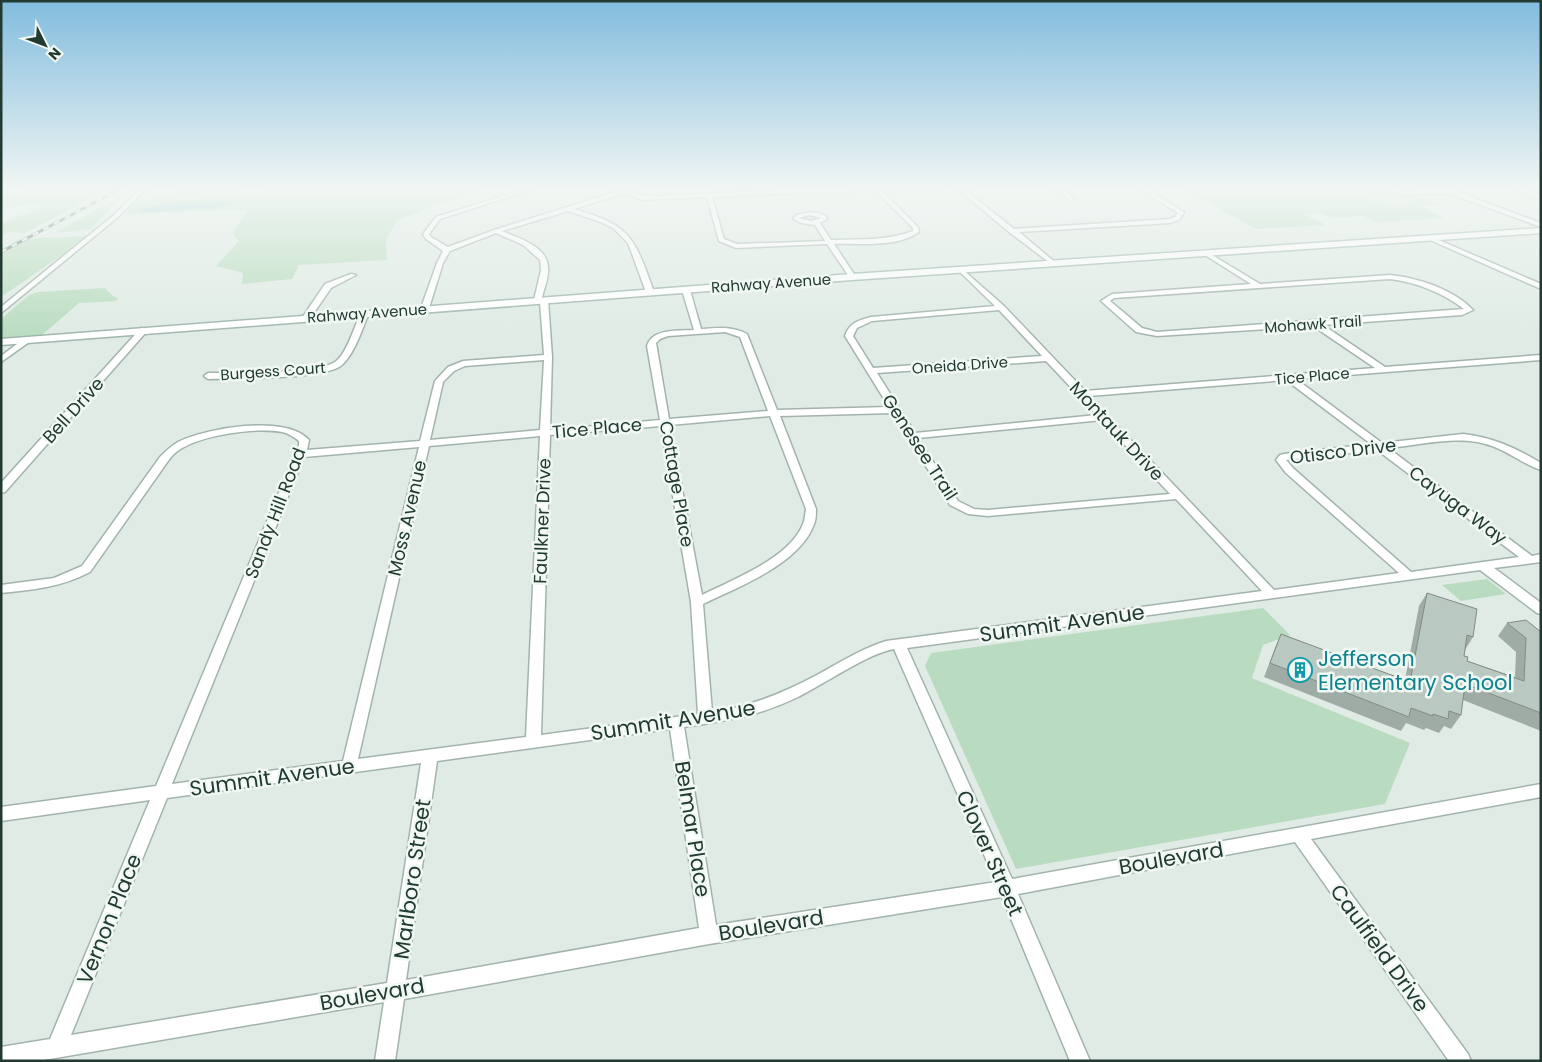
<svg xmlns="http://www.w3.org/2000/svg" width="1542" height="1062" font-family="Poppins,sans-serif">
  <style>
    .built { fill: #cedbd4 }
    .green { fill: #b9dcc0 }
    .water { fill: #89c9cf }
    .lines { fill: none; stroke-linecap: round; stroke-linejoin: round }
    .street-casing { stroke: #a3b3ac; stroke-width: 3 }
    .secondary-casing { stroke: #9fb6ac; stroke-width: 3 }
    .street { fill: #fff; fill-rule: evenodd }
    .secondary { fill: #fff; fill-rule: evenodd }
    .rail-casing { stroke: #5b766d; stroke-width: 3 }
    .rail { stroke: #f1f7f3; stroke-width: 2; stroke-dasharray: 6; stroke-linecap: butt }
    .wall { fill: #9faca6 }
    .building { fill: #b9c8c1; stroke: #828c87 }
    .labels { text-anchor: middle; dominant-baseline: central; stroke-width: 5; stroke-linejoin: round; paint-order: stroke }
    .far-street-label { font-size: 15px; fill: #213b32; stroke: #f1f7f3 }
    .street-label { font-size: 18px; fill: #213b32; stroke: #f1f7f3 }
    .near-street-label { font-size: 21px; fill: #213b32; stroke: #f1f7f3 }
    .near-culture-label { font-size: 21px; fill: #0d838f; stroke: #f1f7f3; text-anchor: start }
  </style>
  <rect width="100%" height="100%" fill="#e0ebe5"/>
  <!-- built -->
  <path class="built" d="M175 189H238L230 197 167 200 178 191 174 190Z
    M1194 189H1398L1403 191 1436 189 1450 194 1418 196 1409 205 1385 207Z"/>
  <!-- green -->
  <path class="green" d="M26 189H109L25 233 10 232 1 236V223L46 206 32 204 1 209V194L29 192Z
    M266 189H487L438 204 397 221 386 240 387 260 299 265 292 279 242 284 243 273 216 266 239 241 232 234 248 210 125 214 133 203 144 202 145 200 167 197 163 201 259 196Z
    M1184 189H1343L1385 207 1409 205 1418 196 1440 204 1421 206 1444 218 1377 222 1363 216 1333 218 1319 213 1305 215 1326 225 1256 229Z
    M121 197 91 229 54 233Z
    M90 236 1 297V250L19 239Z
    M105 288 114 297 118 298 116 301 79 303 42 335 1 338V319L29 295 39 292Z
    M1487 579 1506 594 1461 601 1442 585Z
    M1263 608 1290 635 1263 645 1252 678 1410 743 1385 804 1016 869 925 666 931 653Z"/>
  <!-- water -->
  <path class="water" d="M239 202 217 208 145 212 140 210C151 203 224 200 239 202Z"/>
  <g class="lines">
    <defs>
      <path id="street" d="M140 189H146L118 217 1 313V307L114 215Z
        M524 189H533L440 219 429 234 431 237 448 247 494 230 625 189 643 196H659L806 189H942L939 191H882L918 227 919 232C897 248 860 243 834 244L856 277 852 279 850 278 827 244 736 248 719 241 707 197 642 200 625 193 574 209C632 226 634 237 654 292L650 294 646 292 628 243 613 228 601 222 568 211 502 231C518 238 548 246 548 268 549 278 544 288 542 298L548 300 552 357 550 430 660 420 647 346C652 328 679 331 694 330L682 290 686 288 690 290 701 329C718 328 732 326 747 334L777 410 889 407 845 336C849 323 859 320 871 317L995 306 960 272 959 271 962 269 1004 306 1085 391 1375 368 1313 326 1157 336 1136 332 1101 301 1112 294 1251 284 1205 255 1204 254 1207 252 1260 284 1390 275C1418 278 1453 289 1473 310L1462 315 1323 325 1385 367 1541 355V360L1296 379 1382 443 1463 434C1492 437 1516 448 1541 463V470C1525 465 1509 452 1492 446 1460 434 1422 445 1388 448L1532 556 1541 554V562L1494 568 1541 603V614L1537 613 1480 570 907 648 1012 879 1541 784V797L1311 839 1468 1054 1471 1061H1449L1295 842 1018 894 1090 1061H1070L1002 897 709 944 404 999 395 1061H375L384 1002 38 1061H1V1047L50 1039 150 800 1 821V807L156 786 299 445V441C294 437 288 433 282 432 255 427 201 435 179 450 174 453 171 457 168 461L90 572C62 587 32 590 1 593V585L54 578 82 566 160 457C166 451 171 446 178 442 206 428 286 414 309 440L307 450 420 441 435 381 448 367 463 361 544 355 540 302 534 300 541 270 540 260 523 245 496 233 450 251 443 263 429 308 425 310 421 308 437 263 443 251 426 239 423 234 436 217ZM876 191 913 228V231C887 241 859 239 831 240L820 223 827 219V217C816 210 808 212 796 215L793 219 801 223 815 225 825 241 737 244 724 239 712 197 820 192ZM809 215 821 218 811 221 799 218ZM1390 279C1416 282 1443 293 1464 309L1157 332 1142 328 1110 301 1114 298ZM999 310 1042 356 873 368 853 336 857 328 872 321ZM725 332 740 337 768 411 669 419 656 343 660 339 668 336ZM544 360 540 430 430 440 443 382 454 371 465 366ZM1046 361 1097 415 915 433 877 373ZM1286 380 1371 444 1284 454 1280 455 1276 460 1286 473 1399 573 1274 590 1089 396ZM893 413 950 505 968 514 988 516 1176 499 1262 591 886 641C861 649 839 663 817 675 783 693 749 707 712 712L703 604C738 587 800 564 814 524 816 520 816 514 816 509L780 416ZM770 416 806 509C805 514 805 520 803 524 790 558 732 580 702 595L670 425ZM1102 420 1170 494 988 510 974 509 958 501 918 438ZM661 426 691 602 698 714 541 735 550 435ZM540 436 526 737 358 759 429 446ZM419 447 343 761 172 784 304 457ZM1377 450 1519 557 1411 572 1294 469 1286 460ZM894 649 996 882 716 925 684 727C726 721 759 716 798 697 824 684 869 653 894 649ZM670 729 699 928 406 980 437 761ZM421 763 387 983 71 1035 167 798Z
        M958 189H964L1014 229 1170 219 1175 217 1178 213 1140 189H1147L1184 212 1180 219 1171 223 1019 232 1056 263 1057 264 1054 266 1009 232Z
        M1055 189H1062L1075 199 1070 200Z
        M1383 189 1404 191 1449 189 1541 223V227L1448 193 1404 195Z
        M1515 189H1523L1541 195V199Z
        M1430 238H1434L1541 284V289L1430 240Z
        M351 274 356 275 331 288 309 320H303L302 318 325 284Z
        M362 311 369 313C362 329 355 353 342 365 325 380 234 378 208 379L204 376 208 373C233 373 317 374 335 362 347 354 355 324 362 311Z
        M141 328 148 330 5 492 1 493V483Z
        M25 338 32 340 1 362V356Z"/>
      <path id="secondary" d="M1541 228V233L852 280 1 345V339L852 274Z"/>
    </defs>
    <!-- street casing -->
    <use href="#street" class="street-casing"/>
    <!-- secondary casing -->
    <use href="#secondary" class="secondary-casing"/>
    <!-- street -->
    <use href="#street" class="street"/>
    <!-- secondary -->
    <use href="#secondary" class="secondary"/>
    <defs>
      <path id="rail" d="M1 252 120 189"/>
    </defs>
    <!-- rail casing -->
    <use href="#rail" class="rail-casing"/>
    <!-- rail -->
    <use href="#rail" class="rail"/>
  </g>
  <!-- wall -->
  <path class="wall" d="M1427 593 1473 637 1465 650 1464 656 1467 661 1515 677 1516 652 1498 636 1507 623 1541 632V731L1463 700 1461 715 1451 729 1444 726 1439 733 1426 728 1424 730 1406 723 1401 731 1264 677 1275 648 1281 634 1405 680 1419 606Z"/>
  <!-- building -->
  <path class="building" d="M1427 593 1477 609 1473 637 1467 635 1464 656 1468 657 1467 661 1524 681 1526 638 1507 623 1526 620 1541 632V713L1465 684 1461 715 1449 711 1448 719 1433 714V716L1411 708 1409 717 1270 663 1281 634 1410 682Z"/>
  <!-- sky -->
  <linearGradient id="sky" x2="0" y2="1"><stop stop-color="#82bcde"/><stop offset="0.56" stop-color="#f1f6f3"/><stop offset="1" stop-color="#f1f6f3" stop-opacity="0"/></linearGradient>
  <rect width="1542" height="338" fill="url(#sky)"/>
  <!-- icons -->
  <defs>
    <symbol id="building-ring" viewBox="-11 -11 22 22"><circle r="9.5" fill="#f1f7f3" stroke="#0f9aa8" stroke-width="1.5"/><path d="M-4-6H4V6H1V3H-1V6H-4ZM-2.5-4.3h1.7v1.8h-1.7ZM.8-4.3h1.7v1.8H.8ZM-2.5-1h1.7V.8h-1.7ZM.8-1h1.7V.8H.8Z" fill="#0f9aa8"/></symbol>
  </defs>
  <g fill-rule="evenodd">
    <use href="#building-ring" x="1286" y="656" width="28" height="28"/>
  </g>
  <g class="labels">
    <!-- far-street labels -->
    <g class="far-street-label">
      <text transform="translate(771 283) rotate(-4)">Rahway Avenue</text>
      <text transform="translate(367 313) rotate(-4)">Rahway Avenue</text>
      <text transform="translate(1313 324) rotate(-4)">Mohawk Trail</text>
      <text transform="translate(960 365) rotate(-4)">Oneida Drive</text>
      <text transform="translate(273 371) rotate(-4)">Burgess Court</text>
      <text transform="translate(1312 376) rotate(-5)">Tice Place</text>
    </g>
    <!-- street labels -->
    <g class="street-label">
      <text transform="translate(73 410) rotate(-48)">Bell Drive</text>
      <text transform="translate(597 428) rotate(-5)">Tice Place</text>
      <text transform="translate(1117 431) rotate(47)">Montauk Drive</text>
      <text transform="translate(920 447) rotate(57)">Genesee Trail</text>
      <text transform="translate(1343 451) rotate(-7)">Otisco Drive</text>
      <text transform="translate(677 484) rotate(80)">Cottage Place</text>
      <text transform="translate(1458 505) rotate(37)">Cayuga Way</text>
      <text transform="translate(275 513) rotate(-69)">Sandy Hill Road</text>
      <text transform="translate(407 518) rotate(-77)">Moss Avenue</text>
      <text transform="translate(542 521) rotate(-88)">Faulkner Drive</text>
    </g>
    <!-- near-street labels -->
    <g class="near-street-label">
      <text transform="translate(1062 623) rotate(-8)">Summit Avenue</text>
      <text transform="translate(673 720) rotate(-9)">Summit Avenue</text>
      <text transform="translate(272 777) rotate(-8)">Summit Avenue</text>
      <text transform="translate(693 829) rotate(81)">Belmar Place</text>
      <text transform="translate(990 853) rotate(66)">Clover Street</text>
      <text transform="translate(1171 858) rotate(-10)">Boulevard</text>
      <text transform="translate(412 879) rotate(-82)">Marlboro Street</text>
      <text transform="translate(109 919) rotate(-68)">Vernon Place</text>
      <text transform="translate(771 925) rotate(-9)">Boulevard</text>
      <text transform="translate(1380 948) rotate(54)">Caulfield Drive</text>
      <text transform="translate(372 994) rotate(-10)">Boulevard</text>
    </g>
    <!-- near-culture labels -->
    <g class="near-culture-label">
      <text x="1318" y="658">Jefferson<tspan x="1318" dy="24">Elementary School</tspan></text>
    </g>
  </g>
  <!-- border -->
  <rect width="1542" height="1062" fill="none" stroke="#213b32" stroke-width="5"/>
  <!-- north arrow -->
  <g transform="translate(45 45) rotate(132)" stroke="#f1f7f3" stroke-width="4" paint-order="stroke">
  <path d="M0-4L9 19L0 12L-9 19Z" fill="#213b32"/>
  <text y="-8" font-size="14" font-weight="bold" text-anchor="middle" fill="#213b32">N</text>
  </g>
</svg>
